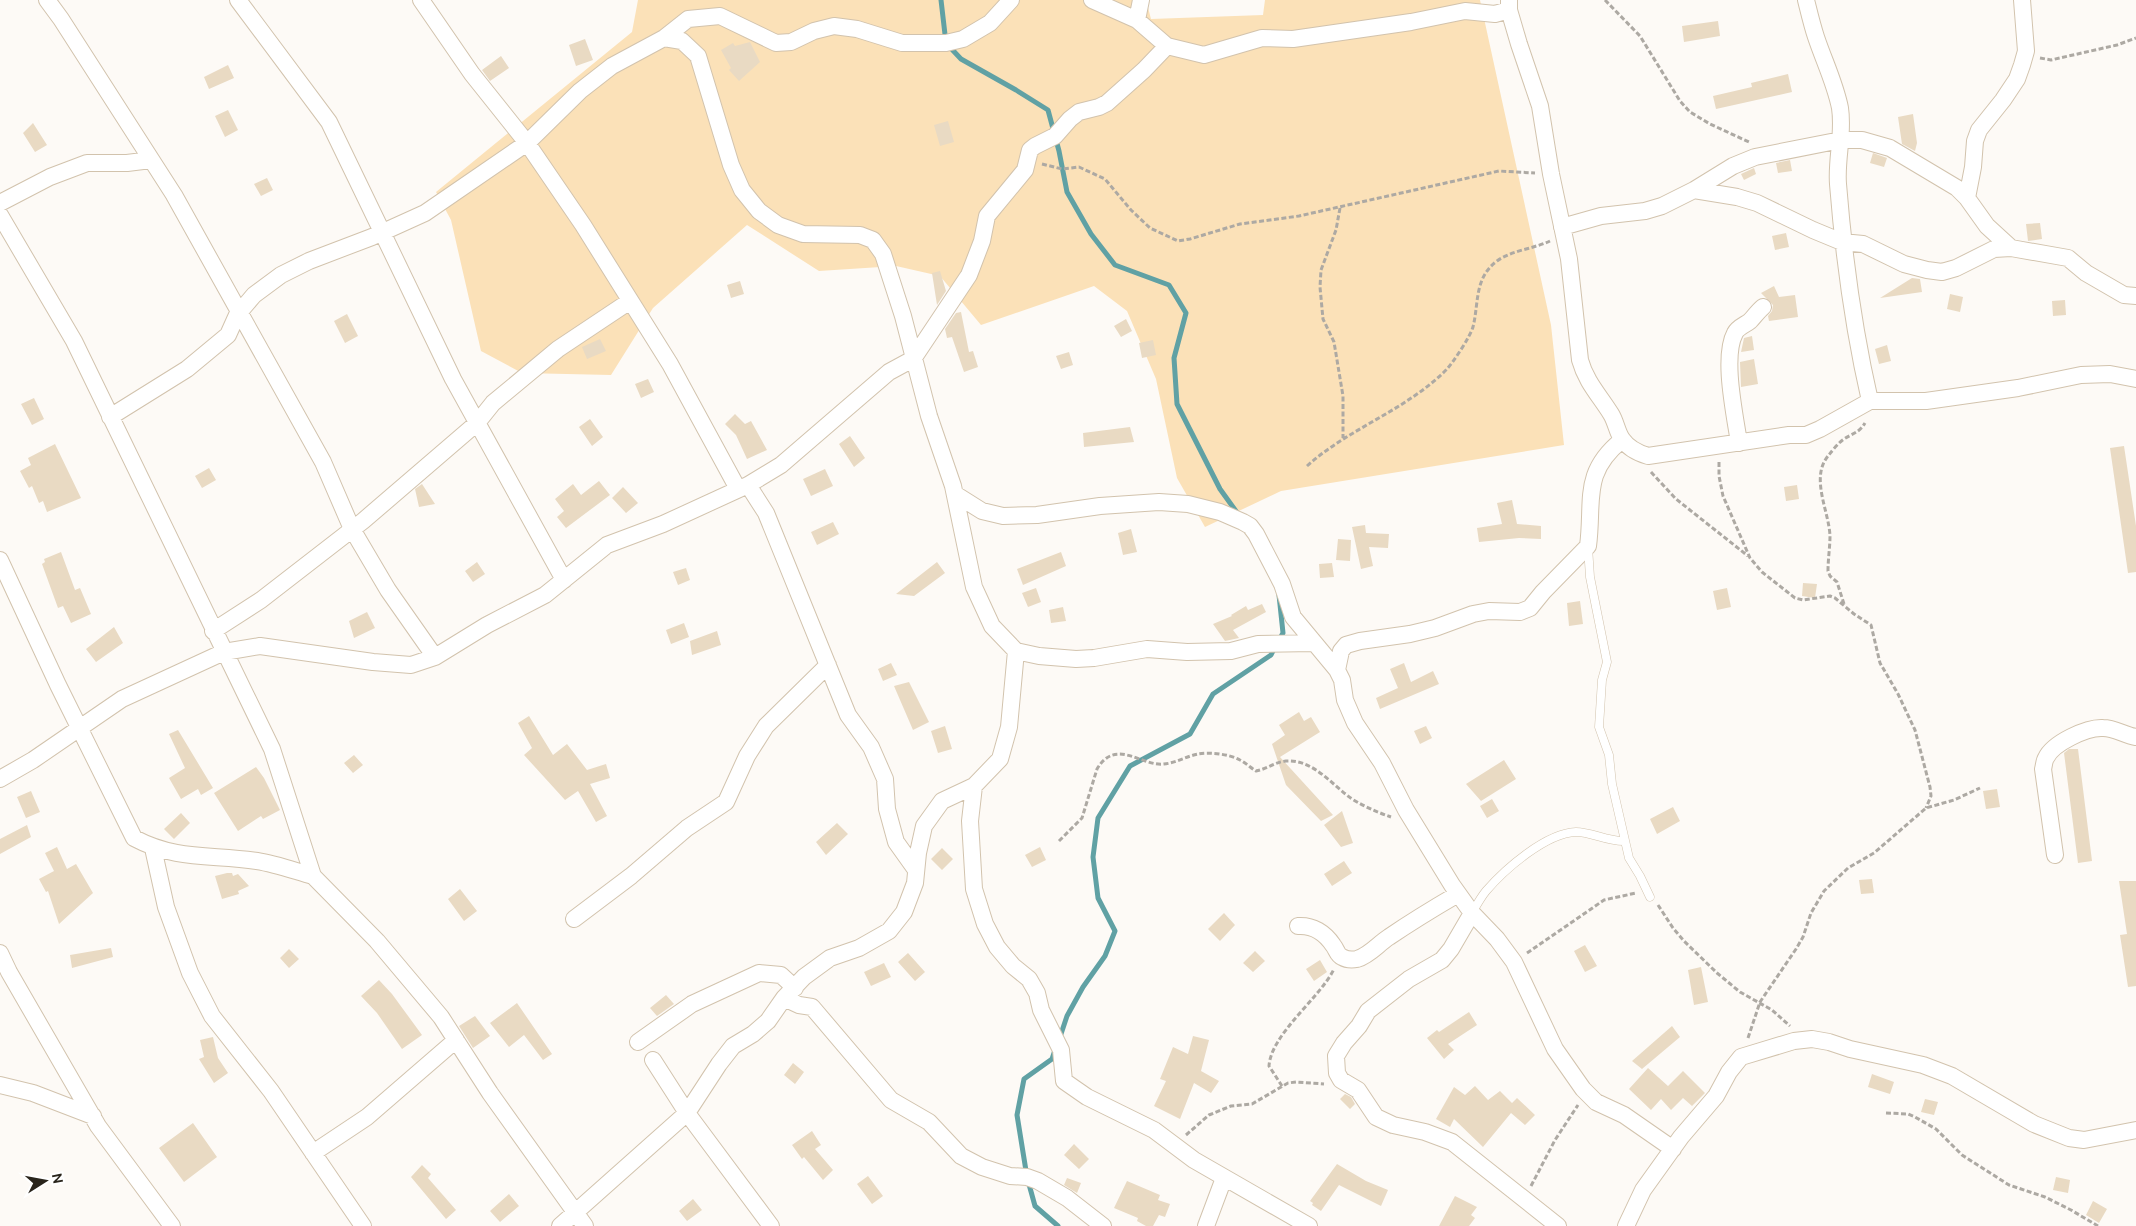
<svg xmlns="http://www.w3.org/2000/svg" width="2136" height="1226" font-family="Ubuntu,sans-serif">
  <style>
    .green { fill: #fbe1b8 }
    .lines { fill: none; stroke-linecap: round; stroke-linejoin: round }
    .stream { stroke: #60a1a4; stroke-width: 5 }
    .building { fill: #e9dac3 }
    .lane-casing { stroke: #d2c3ad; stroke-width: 9 }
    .street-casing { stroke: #d2c3ad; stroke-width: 18 }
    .path { stroke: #ada9a3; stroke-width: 3; stroke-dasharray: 5 2.5; stroke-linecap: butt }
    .lane { stroke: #fff; stroke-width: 8 }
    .street { stroke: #fff; stroke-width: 16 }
  </style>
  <rect width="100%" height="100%" fill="#fdfaf6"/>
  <!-- green -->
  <path class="green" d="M638 0H1146L1151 19 1263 15 1265 0H1480L1551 325 1564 445 1281 491 1205 527 1177 478 1156 379 1127 311 1094 286 981 325 940 276 896 266 819 271 747 225 653 308 611 375 522 373 481 351 451 220 436 192 632 32Z"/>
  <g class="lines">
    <!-- stream -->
    <path class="stream" d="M941 0 946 43 961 59 1016 90 1048 110 1059 151 1067 192 1091 234 1115 265 1169 285 1186 313 1174 358 1177 404 1220 489 1238 514
      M1279 595 1283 633 1279 640
      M1060 1037 1067 1016 1083 987 1105 956 1115 931 1098 898 1093 857 1098 818 1130 766 1190 734 1213 694 1271 655 1275 647
      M1055 1050 1052 1059 1024 1079 1017 1115 1027 1177 1035 1206 1058 1226"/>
  </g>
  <!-- building -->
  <path class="building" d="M1718 21 1720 36 1684 42 1682 26Z
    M585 39 593 60 576 66 569 45Z
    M750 42 760 62 739 81 729 70 731 68 721 50 733 43 735 46Z
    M501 56 509 68 490 81 482 70Z
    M228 65 234 78 209 89 204 77Z
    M1788 74 1792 92 1716 109 1713 96 1752 87 1751 83Z
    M228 110 238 130 225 137 215 116Z
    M1913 114 1917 143 1915 151 1902 144 1898 117Z
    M948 121 954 142 940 146 934 125Z
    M33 123 47 145 35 152 23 133Z
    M1873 153 1887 158 1884 167 1870 163Z
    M1790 160 1792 171 1778 173 1776 163Z
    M1754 168 1756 174 1744 180 1741 174Z
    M267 178 273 190 261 196 254 184Z
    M2040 223 2042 239 2028 241 2026 224Z
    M1786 233 1789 247 1775 250 1772 236Z
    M940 271 946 291 937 305 932 273Z
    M1912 278 1920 279 1922 292 1880 298Z
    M740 281 744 294 731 298 727 285Z
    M1774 286 1779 297 1795 295 1798 317 1769 321 1768 316 1772 311 1773 305 1761 293Z
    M1950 294 1963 297 1960 312 1947 309Z
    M2065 300 2066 315 2053 316 2052 301Z
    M961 312 969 352 973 351 978 367 964 372 952 337 947 338 945 329 956 313Z
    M347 314 358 336 345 343 334 321Z
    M1126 319 1132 331 1121 337 1114 326Z
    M1752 336 1754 350 1741 352 1744 338Z
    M600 339 606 351 587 359 582 347Z
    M1153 340 1156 355 1142 358 1139 343Z
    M1887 345 1891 361 1879 364 1875 349Z
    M1069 352 1073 365 1061 369 1056 356Z
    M1754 359 1758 384 1741 387 1740 362Z
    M648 379 654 392 641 398 635 384Z
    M34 398 44 419 32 425 21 404Z
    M735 414 745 424 751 421 767 450 747 459 736 435 725 424Z
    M590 419 603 437 592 446 579 427Z
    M1130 427 1134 442 1084 447 1083 433Z
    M850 436 865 458 854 467 839 444Z
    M55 444 81 498 47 512 43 501 39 503 32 486 29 488 20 471 31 465 28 458Z
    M2124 446 2136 526V572L2128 573 2110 448Z
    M209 468 216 480 202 488 195 476Z
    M825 469 833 486 811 496 803 479Z
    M599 481 610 495 566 528 557 517 564 511 555 499 573 484 581 495Z
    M422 484 435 504 419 507 415 489Z
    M1797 485 1799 499 1786 501 1784 487Z
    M623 487 638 503 626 513 612 498Z
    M1512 500 1517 524 1541 526V539L1519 538 1479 542 1477 528 1502 524 1497 503Z
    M833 522 839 534 817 545 811 532Z
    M1365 525 1366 533 1389 534 1388 548 1369 547 1373 566 1361 569 1352 527Z
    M1131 529 1137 552 1123 555 1118 533Z
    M1338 539 1351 540 1350 561 1336 560Z
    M61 552 75 590 80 588 91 614 71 623 63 606 58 608 42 564 45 562 44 559Z
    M1061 552 1066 566 1023 585 1017 569Z
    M477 562 485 574 473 582 465 571Z
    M937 562 945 573 914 596 896 594Z
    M1332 563 1334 577 1320 578 1319 564Z
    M686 568 690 580 678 585 673 572Z
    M1803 583 1817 584 1815 598 1802 596Z
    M1036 588 1041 602 1028 607 1022 593Z
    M1727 588 1731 607 1717 610 1713 591Z
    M1580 601 1583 624 1569 626 1567 603Z
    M1262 604 1266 612 1233 630 1239 638 1225 641 1213 624 1232 616 1231 615 1246 606 1248 610Z
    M1063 607 1066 621 1051 623 1049 610Z
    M367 612 375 628 354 638 349 621Z
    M684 623 689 637 671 644 666 630Z
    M114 627 123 643 96 662 86 649Z
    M717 631 721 645 692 655 690 641Z
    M891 663 897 675 883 681 878 669Z
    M1404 663 1411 682 1433 671 1439 684 1380 709 1376 698 1398 688 1390 669Z
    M909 682 929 722 913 730 894 686Z
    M1299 712 1304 721 1311 717 1320 732 1280 757 1333 815 1321 821 1286 785 1272 744 1285 735 1279 725Z
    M529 716 553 755 567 744 587 770 606 764 610 778 590 784 607 816 596 822 578 791 565 800 524 755 532 748 518 723Z
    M945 726 952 749 938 753 931 731Z
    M1426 726 1432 738 1420 744 1414 731Z
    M178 730 213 788 201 795 198 789 181 799 169 778 185 768 169 734Z
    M2069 749H2078L2092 861 2078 863 2064 753Z
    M354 755 363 765 353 773 344 763Z
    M1504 760 1516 779 1481 801 1466 784Z
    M256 767 264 778 280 810 263 819 261 816 238 831 214 793Z
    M1997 789 2000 807 1986 809 1983 791Z
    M31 791 40 812 26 818 17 797Z
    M1492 799 1499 811 1487 818 1480 806Z
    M1673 807 1680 821 1657 834 1650 819Z
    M1342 811 1353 843 1341 847 1324 825Z
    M181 813 190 823 174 839 164 829Z
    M837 823 848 834 826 855 816 842Z
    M27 825 31 837 0 854V839Z
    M57 847 67 869 76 864 93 893 59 924 48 891 46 892 39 879 54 871 45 853Z
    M1040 847 1046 860 1032 867 1025 855Z
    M942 848 953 859 942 870 931 859Z
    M1344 861 1352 873 1332 886 1324 874Z
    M227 873H232L233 876 238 874 249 886 238 891 239 894 222 899 215 876Z
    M1872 879 1874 893 1861 894 1859 880Z
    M2119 881H2136V986L2128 987 2120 935 2127 934Z
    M460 889 477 911 464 921 448 899Z
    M1224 913 1235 925 1220 941 1208 929Z
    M1585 945 1597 966 1585 972 1574 951Z
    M111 948 113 957 72 968 70 955Z
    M289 949 299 959 289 968 280 958Z
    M1255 951 1265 961 1253 972 1243 963Z
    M908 953 925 972 915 981 898 962Z
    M1320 960 1327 972 1314 981 1306 969Z
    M884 963 891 977 871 986 864 972Z
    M1701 967 1708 1002 1694 1005 1688 970Z
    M379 980 392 994 422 1035 402 1049 377 1013 361 996Z
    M666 995 674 1004 657 1016 650 1008Z
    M517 1003 552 1054 543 1060 524 1035 509 1047 490 1023Z
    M1469 1012 1477 1025 1448 1044 1454 1050 1444 1059 1427 1038 1437 1030 1439 1032Z
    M475 1016 490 1036 473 1048 459 1026Z
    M1672 1026 1680 1037 1642 1069 1632 1061Z
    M1193 1036 1209 1040 1201 1071 1219 1081 1211 1093 1194 1083 1180 1119 1154 1106 1166 1081 1160 1079 1173 1047 1188 1054Z
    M213 1037 218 1058 228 1073 214 1083 199 1059 204 1057 200 1040Z
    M793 1063 804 1072 795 1084 784 1075Z
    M1648 1068 1668 1086 1683 1071 1705 1093 1692 1106 1683 1098 1671 1110 1661 1099 1651 1110 1629 1089Z
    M1872 1074 1894 1082 1890 1094 1868 1087Z
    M1475 1086 1488 1100 1500 1091 1512 1103 1517 1098 1535 1115 1525 1125 1511 1113 1483 1147 1454 1119 1450 1127 1436 1119 1454 1087 1465 1095Z
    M1345 1094 1351 1097 1355 1104 1350 1109 1340 1099Z
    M1925 1099 1938 1102 1934 1115 1921 1112Z
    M193 1123 217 1157 184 1182 159 1148Z
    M812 1131 821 1145 815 1149 833 1170 823 1180 804 1157 802 1159 792 1145Z
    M1074 1144 1089 1159 1079 1169 1064 1155Z
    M1337 1164 1366 1181 1388 1190 1381 1206 1339 1185 1321 1211 1312 1205 1313 1203 1310 1201Z
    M422 1165 431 1174 428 1178 456 1210 446 1219 411 1177Z
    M868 1176 883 1196 872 1204 857 1184Z
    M2056 1177 2070 1180 2068 1193 2053 1190Z
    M1067 1178 1081 1183 1077 1193 1064 1185Z
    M1127 1181 1160 1195 1158 1200 1170 1204 1165 1217 1159 1215 1153 1226H1146L1137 1221 1138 1218 1114 1208Z
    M509 1194 519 1206 500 1222 490 1211Z
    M1455 1196 1477 1207 1471 1215 1475 1218 1469 1226H1439Z
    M693 1199 702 1210 687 1221 679 1211Z
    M2093 1201 2107 1209 2099 1223 2086 1215Z"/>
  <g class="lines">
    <defs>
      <path id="lane" d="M1588 547 1590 577 1607 662 1602 680 1599 727 1609 755 1612 784 1629 858 1640 876 1650 897
        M1472 913C1476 906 1481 897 1486 891 1505 869 1546 833 1576 832 1592 832 1608 842 1625 841"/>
      <path id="street" d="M47 0 61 19 174 195 323 462 352 529 388 590 435 657
        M238 0 329 122 453 379 564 580
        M421 0 472 74 527 143 583 225 670 364 738 489
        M1092 0 1137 20 1167 46 1204 55 1262 38 1293 39 1411 22 1465 11 1495 14 1509 10
        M1509 0V10L1519 44 1540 106 1551 174 1569 259 1580 360C1586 382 1600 396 1611 414 1616 422 1617 432 1622 439 1628 448 1638 453 1648 456L1789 435H1806L1820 429 1870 401H1926L2018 388 2081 375 2110 374 2136 379
        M1806 0C1809 12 1812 25 1816 37 1824 61 1835 83 1840 108 1844 134 1836 159 1838 184 1844 260 1853 327 1870 401
        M1137 20 1141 0
        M664 38 688 19 720 16 776 43 791 42 814 31 834 26 857 29 902 43H946L963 39 990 23 1011 0
        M1694 190 1737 197 1757 203 1813 230 1842 242 1863 244 1904 264 1927 270 1942 272 1956 268 1994 249 2011 248
        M1967 198 1973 167 1975 141 1979 130 2003 100 2017 79 2022 65 2026 51 2022 0
        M0 203 50 177 87 163H127L151 160
        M0 215 74 341 272 749 313 876 377 941 441 1017 490 1093 585 1226
        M1562 227 1601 216 1645 211 1662 206 1694 190 1733 166 1755 157 1841 140H1862L1890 148 1957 188 1967 198 1987 226 2011 248 2068 258 2086 273 2124 295 2136 296
        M110 417 187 369 228 335 237 315 254 295 281 275 309 261 372 237 425 213 527 143 580 91 612 66 664 38 682 41 698 56 731 165 742 190 759 211 778 225 803 234 860 235 873 240 883 254 903 316 929 416 953 486 974 587 992 626 1016 651 1039 656 1076 659 1094 658 1147 649 1187 652 1231 651 1258 644 1313 643
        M1739 443C1735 415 1722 357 1735 333 1738 327 1745 325 1750 321 1754 317 1758 311 1763 307
        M748 485 766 513 848 715 871 747 885 779 887 809 896 842 916 870
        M955 494 982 511 1003 516 1037 515 1100 506 1159 502 1188 504 1220 512 1243 522 1250 526 1256 534 1282 584 1293 617 1337 670 1342 680 1345 700 1355 723 1382 763 1406 810 1452 885 1472 913 1497 939 1514 962 1555 1049 1583 1089 1596 1102 1624 1115 1673 1149
        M0 560 58 685 134 838C177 861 212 854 257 861 276 864 295 871 313 876
        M213 631 261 600 363 521 477 423 493 403 558 349 630 301
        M1337 670 1341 651 1346 645 1360 641 1410 634 1435 628 1473 614 1489 611 1520 612 1530 608 1543 592 1588 546C1594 501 1581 473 1622 440
        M0 779 33 760 122 699 224 652 260 646 373 662 411 665 435 657 487 625 545 595 607 545 663 524 748 485 781 465 889 372 913 359 969 275 982 241 987 216 1025 170 1030 150 1035 146 1055 136 1070 119 1079 112 1099 107 1107 103 1144 70 1167 46
        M974 786 970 821 974 889 985 924 997 947 1013 966 1029 979 1037 993 1041 1010 1061 1050 1064 1081 1087 1097 1154 1130 1194 1160 1309 1226
        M153 848 166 907 190 973 212 1016 271 1091 363 1226
        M2055 855 2043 769C2044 766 2044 761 2046 758 2053 743 2087 727 2103 728 2115 728 2124 735 2136 737
        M1472 913 1451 949 1442 960 1409 979 1368 1011 1359 1026 1344 1043 1336 1056 1337 1073 1341 1080 1358 1090 1376 1117 1393 1125 1425 1132 1452 1142 1558 1226
        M574 919 631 876 687 828 726 802 747 756 766 726 828 665
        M1298 926C1313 925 1325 933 1333 945 1337 950 1337 955 1342 957 1347 960 1352 960 1357 959 1370 955 1378 944 1389 937 1411 922 1434 908 1458 894
        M0 953 9 972 98 1126 172 1226
        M784 998 799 1005 812 1007 891 1100 929 1122 961 1156 982 1167 1010 1176 1027 1177 1038 1181 1067 1198 1103 1226
        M638 1042 692 1004 759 973 781 975 795 988
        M653 1060 687 1113 771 1226
        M0 1085 33 1093 93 1116
        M313 1153 367 1117 456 1040
        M560 1226 687 1113 719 1064 733 1046 753 1034 768 1021 784 998 804 977 830 958 859 948 889 931 904 912 915 883 918 853 924 826 942 801 974 786 1000 759 1009 727 1016 651
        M1206 1226 1224 1178
        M1626 1226 1643 1190 1681 1137 1716 1096 1729 1072 1741 1057 1794 1041 1812 1039 1829 1042 1850 1049 1923 1065 1952 1076 2034 1124 2069 1138 2084 1140 2136 1130"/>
    </defs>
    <!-- lane casing -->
    <use href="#lane" class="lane-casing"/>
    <!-- street casing -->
    <use href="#street" class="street-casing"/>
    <!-- path -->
    <path class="path" d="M1605 0 1640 36 1680 101 1690 112 1710 124 1749 142
      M2040 58 2051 60 2117 45 2136 38
      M1042 164 1062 169 1079 167 1105 179 1131 210 1150 228 1178 241 1190 239 1240 224 1299 216 1499 171 1535 173
      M1340 208 1336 230 1321 270 1320 287 1323 319 1334 342 1343 396V438
      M1719 462V476L1723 496 1750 558 1762 572 1795 598 1803 600 1830 596 1835 598 1854 614 1871 625 1880 663 1898 694 1915 730 1930 787 1931 796 1926 808
      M1307 466C1349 428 1407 410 1447 369 1454 361 1470 337 1473 327 1479 303 1474 278 1497 261 1512 250 1533 249 1550 241
      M1651 472 1676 499 1748 556
      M1844 604 1837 582 1830 576 1828 571C1828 559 1830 547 1830 536 1829 511 1810 478 1828 456 1832 451 1838 443 1844 439 1853 433 1859 433 1865 423
      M1059 841 1082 818 1097 769C1116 737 1142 767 1164 764 1176 763 1187 756 1198 754 1210 752 1229 754 1240 760 1246 763 1251 768 1256 771 1267 769 1275 762 1286 761 1313 759 1332 785 1352 799 1365 807 1377 812 1391 817
      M1658 905 1673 928 1684 941 1717 973 1740 992 1772 1010 1790 1026
      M1527 953 1604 900 1636 893
      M1748 1038 1760 1002 1796 949 1803 937 1811 913 1824 891 1848 868 1874 853 1926 808 1954 800 1980 788
      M1282 1086 1269 1066C1271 1034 1320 998 1334 969
      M1886 1113 1908 1114 1915 1117 1936 1129 1962 1155 2009 1185 2045 1197 2071 1210 2098 1226
      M1186 1135 1209 1115 1231 1106 1252 1104 1288 1083 1296 1082 1324 1084
      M1531 1186 1555 1140 1578 1105"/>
    <!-- lane -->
    <use href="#lane" class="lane"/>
    <!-- street -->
    <use href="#street" class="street"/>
  </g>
  <!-- north arrow -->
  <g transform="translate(45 1181) rotate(79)" stroke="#ffffff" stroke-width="4" paint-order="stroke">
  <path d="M0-4L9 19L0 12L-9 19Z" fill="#29241b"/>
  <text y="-8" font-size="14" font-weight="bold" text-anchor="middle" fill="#29241b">N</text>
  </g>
</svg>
